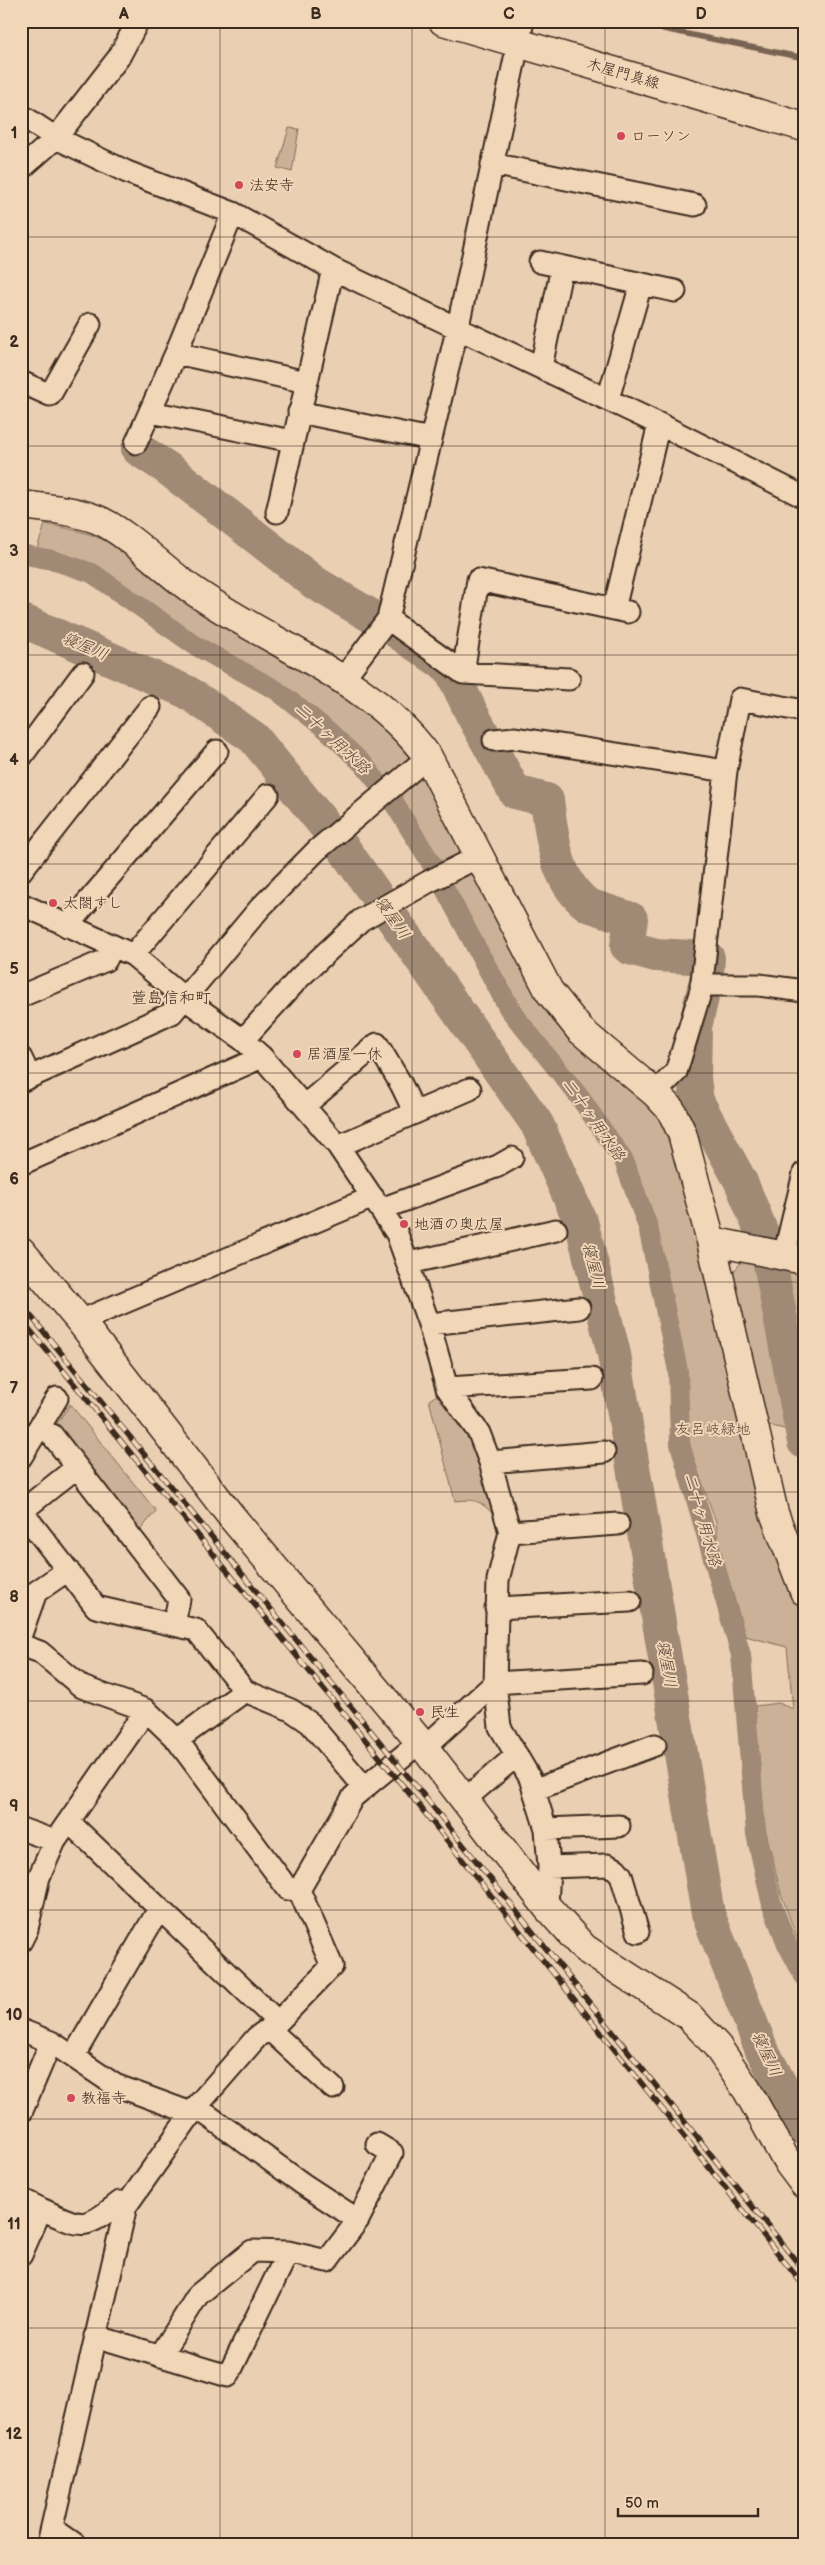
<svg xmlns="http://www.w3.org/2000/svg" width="825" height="2565" font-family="'Balsamiq Sans','Klee One',sans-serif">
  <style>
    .green { fill: #cab197; stroke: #826e5a }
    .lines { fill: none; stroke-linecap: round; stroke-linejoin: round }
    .stream { stroke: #786352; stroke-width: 5.5 }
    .canal { stroke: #a08974; stroke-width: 20 }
    .river { stroke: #a08974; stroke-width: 34 }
    .street-casing { stroke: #3b2a1e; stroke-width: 25 }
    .secondary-casing { stroke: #3b2a1e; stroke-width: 31 }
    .street { stroke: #f2d6b8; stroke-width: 21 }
    .secondary { stroke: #f2d6b8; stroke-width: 28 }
    .rail-casing { stroke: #3b2a1e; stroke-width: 5.5 }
    .rail { stroke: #f2d6b8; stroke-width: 4; stroke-dasharray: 11; stroke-linecap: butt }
    .grid { fill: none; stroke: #3b2a1e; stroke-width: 1; stroke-opacity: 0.55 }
    .poi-dot { fill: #d1495b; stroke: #f2d6b8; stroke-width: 2 }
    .labels { text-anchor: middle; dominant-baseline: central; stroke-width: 4; stroke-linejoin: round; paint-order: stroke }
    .street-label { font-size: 15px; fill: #3b2a1e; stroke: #f2d6b8 }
    .poi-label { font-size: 15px; fill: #3b2a1e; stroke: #f2d6b8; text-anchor: start }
    .park-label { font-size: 15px; fill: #584536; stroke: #f2d6b8 }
    .water-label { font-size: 16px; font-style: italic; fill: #544234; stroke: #f2d6b8 }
    .neighbourhood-label { font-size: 16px; fill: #3b2a1e; stroke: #f2d6b8 }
    .neatline { fill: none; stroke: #3b2a1e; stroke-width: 2 }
    .grid-label { font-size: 16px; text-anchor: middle; font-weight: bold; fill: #3b2a1e }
  </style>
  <rect width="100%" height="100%" fill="#ebcfb2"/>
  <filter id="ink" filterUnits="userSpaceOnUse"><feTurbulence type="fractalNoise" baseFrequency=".02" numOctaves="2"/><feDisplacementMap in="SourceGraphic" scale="10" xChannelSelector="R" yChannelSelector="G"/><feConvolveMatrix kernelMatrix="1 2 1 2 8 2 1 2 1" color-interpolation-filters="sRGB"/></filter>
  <g filter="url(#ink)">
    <!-- green -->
    <path class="green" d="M289 128 299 129 292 172 277 168Z
      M45 524C67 528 89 532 110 543 136 558 156 582 182 598 265 650 365 690 421 774L553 1021 568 1037 651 1105 664 1124 674 1151 759 1500 804 1617V1958L781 1894 765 1828 755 1706 779 1703 793 1709 787 1647 745 1636 720 1564 716 1522 693 1457 687 1446 685 1364 649 1206 638 1173 624 1144 531 1026 398 790 341 730 305 700 169 621 124 585 105 574 70 557 37 549Z
      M742 1261 804 1274V1434L768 1425 732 1274Z
      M440 1393 473 1441 500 1511 494 1515C479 1500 476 1499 455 1501L429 1400Z
      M70 1404 156 1511 137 1534 54 1428Z"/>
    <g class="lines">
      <!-- stream -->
      <path class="stream" d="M624 21 804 58"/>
      <!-- canal -->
      <path class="canal" d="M21 554 52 560 92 573 196 646 276 690 327 730 364 765 393 802 430 861 509 1009 578 1095 624 1161 648 1227 678 1371 680 1444 741 1655 756 1834 772 1905 787 1944 804 1976"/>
      <!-- river -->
      <path class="river" d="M138 449 167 468 315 583 390 627 450 668 471 712 515 792 547 800C552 836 555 881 588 905L631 919 627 946 630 948 656 955 708 958 707 976 695 1027 694 1079 697 1101 741 1182 762 1233 771 1268 804 1442
        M21 620 187 692 254 738 344 849 537 1124 582 1225 614 1354 708 1914 761 2048 804 2129"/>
      <defs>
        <path id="street" d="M21 115 56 138 127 172 233 213 333 269 659 424 804 497
          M492 164 695 205
          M21 169 56 138 119 57 138 21
          M540 262 675 291
          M176 353 306 382
          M541 367 562 267
          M21 382 50 395 90 324
          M608 399 641 284
          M151 412 292 441
          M299 412 431 439
          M136 443 176 353 233 213
          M277 512 333 269
          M614 609 659 424
          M388 619 463 673 569 679
          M463 673 478 580 628 612
          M343 679 388 619 458 326 523 21
          M494 740 515 738 726 771
          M21 757 83 673
          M21 871 150 707
          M21 904 133 955 185 999 243 1040 262 1057 338 1146 397 1234 429 1324 447 1388 479 1433 490 1462 510 1532 498 1580 495 1683 500 1727 530 1778 546 1829 549 1867 547 1907
          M67 926 217 751
          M133 955 268 795
          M701 985H759L804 991
          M21 996 106 960 113 946
          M243 1040 299 978 361 920 428 882 480 856
          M21 1058 30 1077
          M21 1081 172 1013 260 908 317 850 428 757
          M655 1093 676 1072 701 990 726 771 740 699 804 711
          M304 1106 377 1044 401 1084 415 1113
          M338 1146 470 1089
          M21 1164 262 1057
          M381 1209 498 1166 512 1158
          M784 1256 804 1173
          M409 1263 556 1230
          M80 1321 373 1197
          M429 1324 579 1308
          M447 1388 592 1379
          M52 1435 179 1599 174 1625
          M21 1457 57 1398
          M490 1462 604 1452
          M21 1510 96 1607 196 1630 245 1691 291 1710 310 1723 365 1788
          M22 1511 77 1467
          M510 1532 618 1524
          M496 1608 630 1601
          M21 1634 36 1592 68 1570
          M21 1645 40 1652 82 1687 146 1710 177 1740 245 1691
          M177 1740 288 1889 299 1890
          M424 1748 495 1683 642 1674
          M534 1790 655 1745
          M464 1800 517 1755
          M69 1822 278 2022
          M21 1829 55 1841
          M546 1829 619 1826
          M549 1867 607 1865 616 1869 621 1875 638 1932
          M21 1941 27 1929 39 1877 55 1841 146 1710
          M269 2029 333 2088
          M21 2030 51 2042 115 2085 191 2113
          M73 2057 159 1909
          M196 2107 303 2184 358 2220
          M21 2113 51 2042
          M21 2199 41 2209 21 2255
          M41 2209C84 2228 83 2231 120 2202L126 2206
          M95 2336 228 2376 288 2252
          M160 2356 198 2295 252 2251 288 2252 327 2261 358 2220 392 2153 377 2144
          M52 2528 75 2544
          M48 2544 126 2206 196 2107 257 2037 278 2022 332 1966 299 1890 353 1797 420 1742"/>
        <path id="secondary" d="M443 21 804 127
          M21 505C46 508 72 510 96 519 125 530 164 570 191 589 269 644 370 677 428 757L549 991 580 1030 655 1093 671 1110 682 1133 711 1241 774 1513 804 1591
          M711 1241 804 1260
          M21 1251 80 1321 231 1516 420 1742 547 1907 584 1948 689 2016 717 2046 747 2090 786 2160 804 2184"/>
      </defs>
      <!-- street casing -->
      <use href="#street" class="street-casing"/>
      <!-- secondary casing -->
      <use href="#secondary" class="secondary-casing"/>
      <!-- street -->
      <use href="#street" class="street"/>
      <!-- secondary -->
      <use href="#secondary" class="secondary"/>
      <defs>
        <path id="rail" d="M21 1304 425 1797 804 2271
          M21 1319 417 1803 804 2286"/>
      </defs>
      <!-- rail casing -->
      <use href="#rail" class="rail-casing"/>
      <!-- rail -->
      <use href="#rail" class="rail"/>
    </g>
  </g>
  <!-- grid -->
  <path class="grid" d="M220 21V2544M412 21V2544M605 21V2544M21 237H804M21 446H804M21 655H804M21 864H804M21 1073H804M21 1282H804M21 1492H804M21 1701H804M21 1910H804M21 2119H804M21 2328H804"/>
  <!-- markers -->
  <g class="poi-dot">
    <circle cx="621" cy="136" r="5"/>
    <circle cx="239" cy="185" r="5"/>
    <circle cx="53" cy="903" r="5"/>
    <circle cx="297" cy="1054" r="5"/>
    <circle cx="404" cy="1224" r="5"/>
    <circle cx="420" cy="1712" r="5"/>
    <circle cx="71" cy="2098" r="5"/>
  </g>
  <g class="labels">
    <!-- street labels -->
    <g class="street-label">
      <text transform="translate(623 74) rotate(16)">木屋門真線</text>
    </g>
    <!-- poi labels -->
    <g class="poi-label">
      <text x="631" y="136">ローソン</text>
      <text x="249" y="185">法安寺</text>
      <text x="63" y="903">太閤すし</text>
      <text x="307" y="1054">居酒屋一休</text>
      <text x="414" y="1224">地酒の奥広屋</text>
      <text x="430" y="1712">民生</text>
      <text x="81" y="2098">教福寺</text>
    </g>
    <!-- park labels -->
    <g class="park-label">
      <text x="713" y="1429">友呂岐緑地</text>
    </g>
    <!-- water labels -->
    <g class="water-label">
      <text transform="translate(85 647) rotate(23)">寝屋川</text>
      <text transform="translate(332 739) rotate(43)">二十ヶ用水路</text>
      <text transform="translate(392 918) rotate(55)">寝屋川</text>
      <text transform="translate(593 1120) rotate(55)">二十ヶ用水路</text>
      <text transform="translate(593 1266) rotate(76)">寝屋川</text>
      <text transform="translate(702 1520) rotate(74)">二十ヶ用水路</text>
      <text transform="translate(666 1664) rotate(80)">寝屋川</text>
      <text transform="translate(766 2054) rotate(65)">寝屋川</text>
    </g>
    <!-- neighbourhood labels -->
    <g class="neighbourhood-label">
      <text x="171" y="998">萱島信和町</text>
    </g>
  </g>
  <!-- margin -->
  <rect width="825" height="2565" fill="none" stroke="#f2d6b8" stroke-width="55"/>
  <!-- scale -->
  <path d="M618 2508v8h140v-8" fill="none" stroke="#3b2a1e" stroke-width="2.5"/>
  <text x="625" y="2508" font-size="15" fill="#3b2a1e" stroke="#f2d6b8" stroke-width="4" paint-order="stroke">50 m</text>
  <rect x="28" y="28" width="770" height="2510" class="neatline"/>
  <g class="grid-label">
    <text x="124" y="19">A</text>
    <text x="316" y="19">B</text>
    <text x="509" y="19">C</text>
    <text x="701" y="19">D</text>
    <text x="14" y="138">1</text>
    <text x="14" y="347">2</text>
    <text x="14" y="556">3</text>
    <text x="14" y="765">4</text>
    <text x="14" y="974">5</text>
    <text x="14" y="1184">6</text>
    <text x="14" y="1393">7</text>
    <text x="14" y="1602">8</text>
    <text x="14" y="1811">9</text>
    <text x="14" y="2020">10</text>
    <text x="14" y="2229">11</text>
    <text x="14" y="2439">12</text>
  </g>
</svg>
